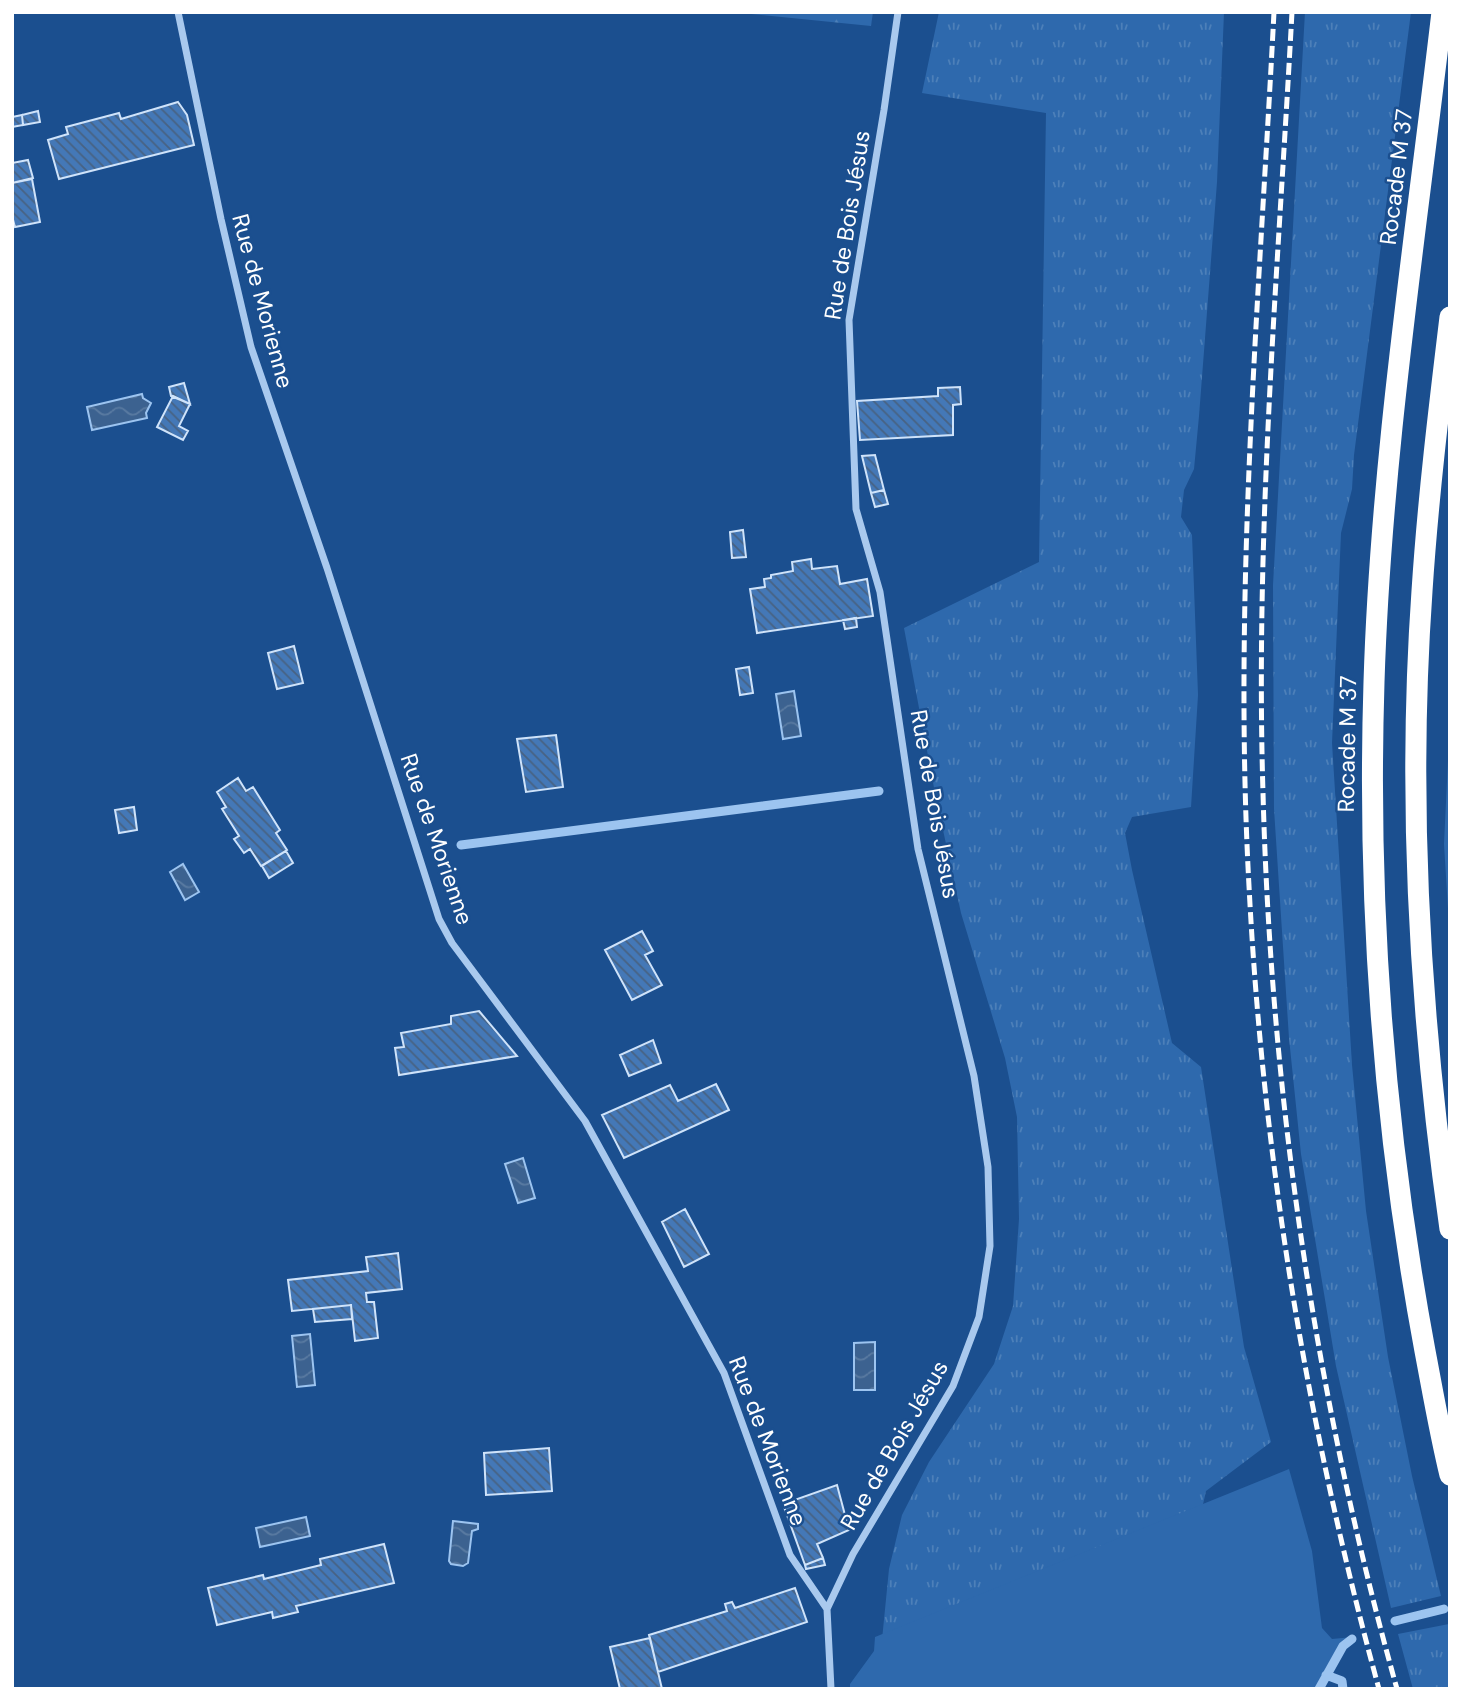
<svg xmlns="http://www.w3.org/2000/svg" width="1462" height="1701" font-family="'DM Sans',sans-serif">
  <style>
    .grass { fill: url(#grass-tufts) }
    .forest { fill: url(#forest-firs) }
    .green { fill: #2e69ad }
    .water { fill: url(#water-waves); stroke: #9cc4f0; stroke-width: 2 }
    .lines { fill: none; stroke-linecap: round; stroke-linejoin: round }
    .stream { stroke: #9cc4f0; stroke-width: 9 }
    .building { fill: url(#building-back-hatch); stroke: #cfe3fa; stroke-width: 2 }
    .street { stroke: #a9c9ee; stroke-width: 7 }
    .highway { stroke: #fff; stroke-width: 21 }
    .rail { stroke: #fff; stroke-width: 5; stroke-dasharray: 12 5; stroke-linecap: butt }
    .labels { text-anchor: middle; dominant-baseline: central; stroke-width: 5; stroke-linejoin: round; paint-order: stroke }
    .street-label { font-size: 23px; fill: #fff; stroke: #1b4f8f }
  </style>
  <defs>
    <pattern id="grass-tufts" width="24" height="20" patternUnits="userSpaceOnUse" patternTransform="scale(1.75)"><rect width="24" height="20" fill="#2e69ad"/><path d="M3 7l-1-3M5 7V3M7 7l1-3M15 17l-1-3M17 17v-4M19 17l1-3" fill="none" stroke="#4d80b9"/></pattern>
    <pattern id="forest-firs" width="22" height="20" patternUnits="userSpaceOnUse" patternTransform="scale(1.75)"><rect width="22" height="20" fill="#2e69ad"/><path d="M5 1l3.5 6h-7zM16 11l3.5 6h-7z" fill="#4d80b9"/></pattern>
    <pattern id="water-waves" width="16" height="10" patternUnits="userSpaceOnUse" patternTransform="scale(1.75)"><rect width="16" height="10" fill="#3c6290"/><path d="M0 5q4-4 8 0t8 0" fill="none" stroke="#597aa1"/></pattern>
    <pattern id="building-back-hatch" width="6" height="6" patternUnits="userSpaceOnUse" patternTransform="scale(1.75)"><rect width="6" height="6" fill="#4478b7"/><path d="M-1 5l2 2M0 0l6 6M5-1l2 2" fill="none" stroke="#486282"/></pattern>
  </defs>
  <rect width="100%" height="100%" fill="#1b4f8f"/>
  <!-- grass -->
  <path class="grass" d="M939 12H1224L1217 182 1199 416 1194 469 1184 490 1181 517 1192 535 1198 695 1191 807 1132 817 1125 833 1132 870 1172 1043 1201 1067 1244 1347 1271 1442 1206 1491 1166 1668 855 1689 881 1650 889 1569 902 1515 929 1462 994 1364 1013 1306 1019 1219 1017 1117 1005 1058 961 913 935 793 904 628 1039 562 1046 113 922 93Z
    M1305 12H1411L1354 455 1352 489 1341 533 1332 743 1352 1065 1366 1211 1388 1357 1412 1476 1441 1596 1391 1608 1336 1366 1301 1154 1289 1038 1274 809 1273 585Z
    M1450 719V941L1444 844Z
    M1449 1624 1450 1689H1413L1398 1634Z"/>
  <!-- forest -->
  <path class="forest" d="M731 12H873L871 26Z"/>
  <!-- green -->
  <path class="green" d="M1289 1469 1312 1551 1322 1628 1332 1639 1353 1637V1644L1330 1661 1315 1689H850V1684L874 1651 875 1637Z"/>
  <!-- water -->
  <path class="water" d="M142 394 143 398 151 403 146 413 147 418 92 430 87 407Z
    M794 691 801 736 783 739 776 694Z
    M183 864 199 892 185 900 170 872Z
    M523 1158 535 1198 518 1203 505 1164Z
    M310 1334 315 1385 297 1387 292 1336Z
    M875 1342V1390H854V1343Z
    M306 1517 310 1536 260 1547 256 1528Z
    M453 1521 478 1524V1529L472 1531 468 1563 463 1566 451 1564 449 1561Z"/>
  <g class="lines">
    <!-- stream -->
    <path class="stream" d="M461 845 879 791
      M1395 1621 1444 1609
      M1326 1675 1342 1681 1343 1689
      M1319 1689 1343 1646 1352 1639"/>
  </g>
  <!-- building -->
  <path class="building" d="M178 102 187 115 194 145 59 179 48 140 68 134 66 127 119 113 121 119Z
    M38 111 40 122 23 125 22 115Z
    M22 115 23 125 12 127V117Z
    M28 160 33 178 12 183V163Z
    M32 179 40 222 15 227 12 216V183Z
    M184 383 190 404 171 396 169 387Z
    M960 387 961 404 953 405V435L860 440 857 401 938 396V388Z
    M173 396 190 404 179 426 188 431 183 440 157 427Z
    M875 455 884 490 871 493 862 456Z
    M884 490 888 504 875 507 871 493Z
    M743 530 746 557 732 558 730 532Z
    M811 559 812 569 837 566 840 584 867 579 873 616 757 633 750 589 765 587 764 579 771 578V575L793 571 792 562Z
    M856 618 857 627 845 629 843 620Z
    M294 646 303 683 277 689 268 653Z
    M749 667 753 693 740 695 736 669Z
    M556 735 563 787 526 792 517 739Z
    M238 778 246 791 253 787 280 830 276 833 287 850 261 866 250 849 244 853 234 839 239 836 222 809 226 807 217 792Z
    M134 807 137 830 119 833 115 810Z
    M286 851 293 863 269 878 262 866Z
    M642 931 653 951 645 955 662 985 632 1000 605 950Z
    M479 1011 517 1056 399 1075 395 1048 404 1047 401 1033 451 1024V1016Z
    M653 1040 661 1063 629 1076 620 1055Z
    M716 1084 729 1110 624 1158 602 1115 670 1085 678 1101Z
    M685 1209 709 1254 684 1267 662 1222Z
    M398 1253 402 1289 366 1293 367 1302H374L378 1338 355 1341 351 1305 292 1311 288 1280 368 1271 366 1257Z
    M351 1305 352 1319 315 1322 313 1309Z
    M549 1448 552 1491 486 1495 484 1453Z
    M837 1485 849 1530 817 1544 823 1558 805 1565 783 1504Z
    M384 1544 394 1583 296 1606 298 1612 273 1618 272 1612 217 1625 208 1588 263 1575 264 1579 321 1565 320 1559Z
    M823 1558 825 1565 806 1569 805 1565Z
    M795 1588 807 1622 658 1672 649 1635 727 1611 725 1604 732 1602 735 1608Z
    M650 1638 662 1689H620L610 1647Z"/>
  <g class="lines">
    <!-- street -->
    <path class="street" d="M178 12 221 219 251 347 327 568 439 919 452 943 585 1121 724 1373 790 1555 827 1609 831 1689
      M827 1609 853 1554 953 1386 979 1317 990 1246 988 1167 974 1076 918 849 880 592 856 509 849 320 884 110 898 12"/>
    <!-- highway -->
    <path class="highway" d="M1442 12C1416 235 1381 457 1374 682 1367 906 1384 1131 1425 1351 1433 1393 1440 1434 1450 1475
      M1450 317C1439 408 1428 499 1422 591 1407 803 1420 1018 1450 1229"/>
    <!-- rail -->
    <path class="rail" d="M1274 12C1259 303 1233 595 1249 886 1263 1158 1307 1427 1379 1689
      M1292 12C1278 272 1255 532 1263 793 1271 1096 1315 1397 1397 1689"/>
  </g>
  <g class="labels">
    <!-- street labels -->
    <g class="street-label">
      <text transform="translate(1396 177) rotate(-83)">Rocade M 37</text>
      <text transform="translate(847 225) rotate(-81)">Rue de Bois Jésus</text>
      <text transform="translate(263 301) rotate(75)">Rue de Morienne</text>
      <text transform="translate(1347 744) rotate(-89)">Rocade M 37</text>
      <text transform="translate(935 804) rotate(80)">Rue de Bois Jésus</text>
      <text transform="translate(437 839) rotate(71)">Rue de Morienne</text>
      <text transform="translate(768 1441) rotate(69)">Rue de Morienne</text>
      <text transform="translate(894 1445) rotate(-60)">Rue de Bois Jésus</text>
    </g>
  </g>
  <!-- border -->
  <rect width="1462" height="1701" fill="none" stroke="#ffffff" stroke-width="28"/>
</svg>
